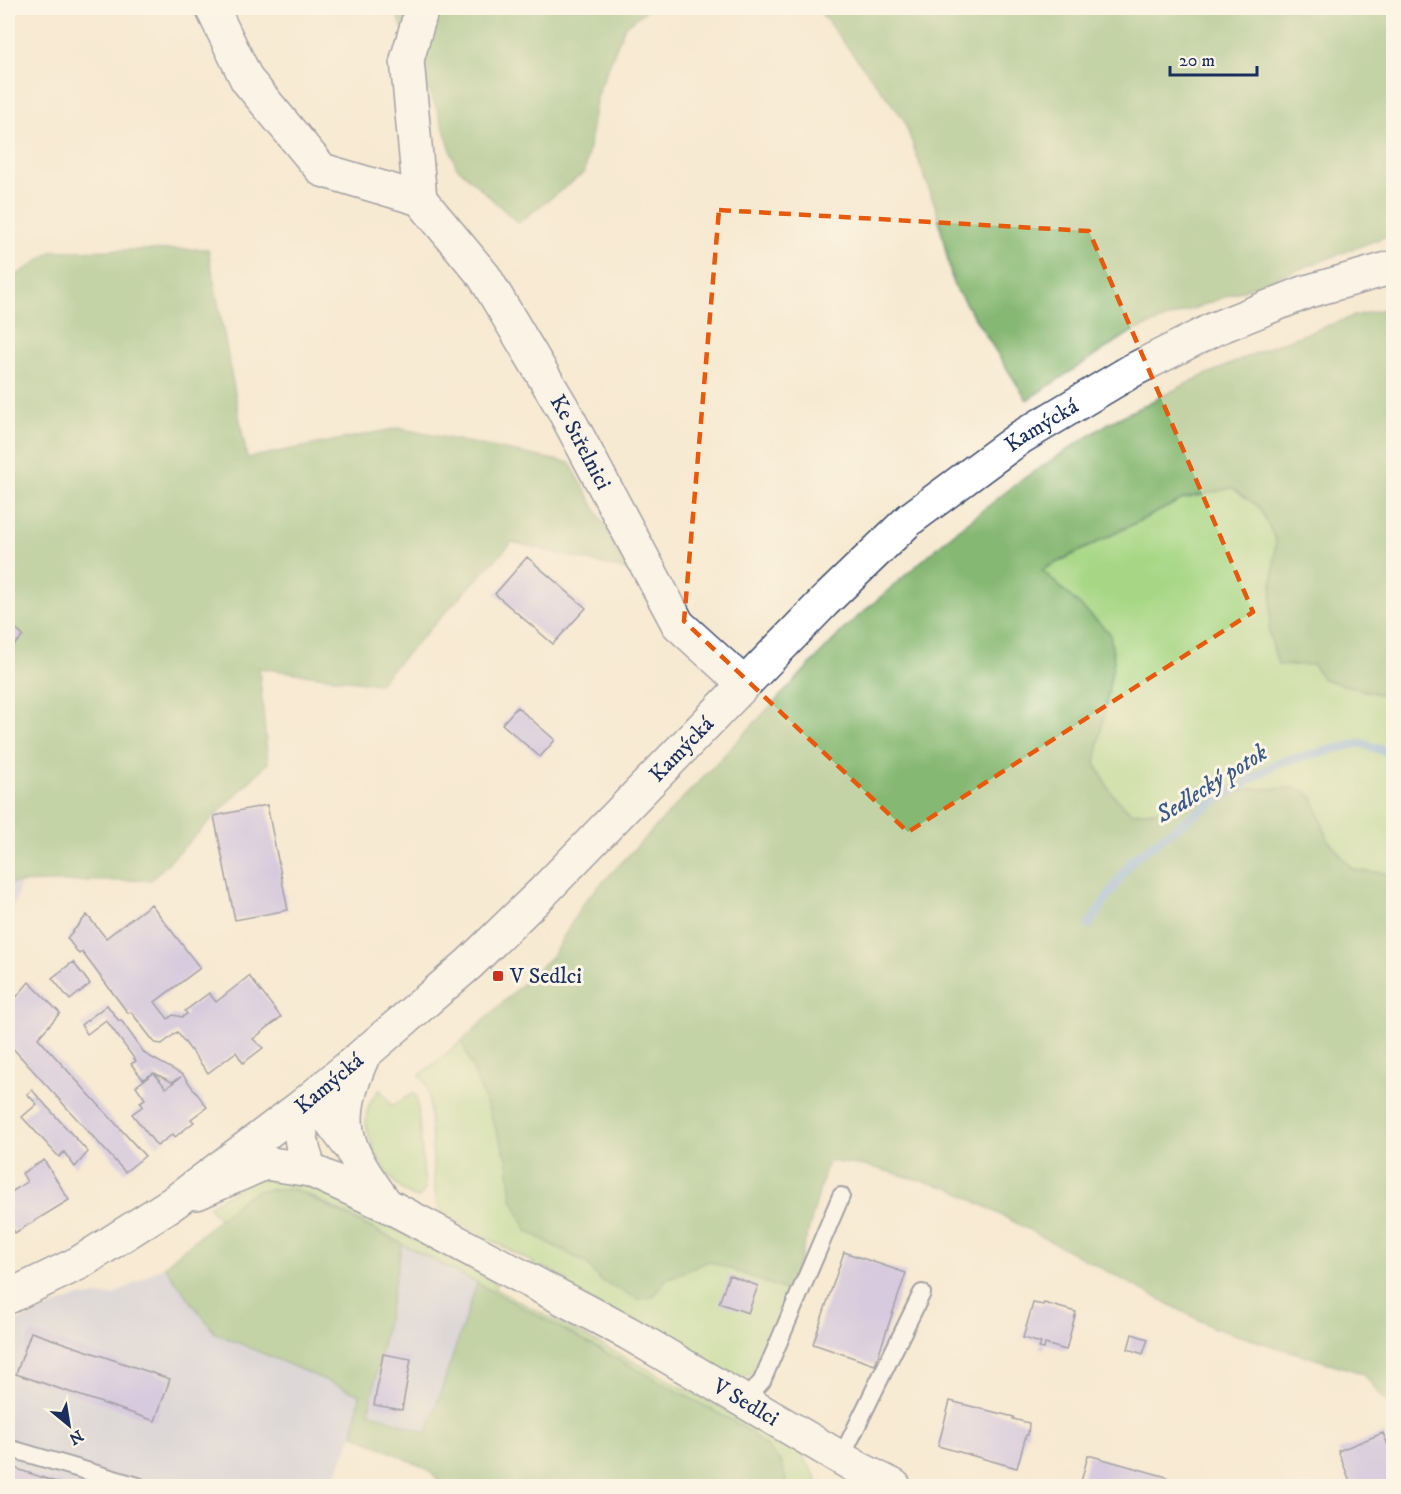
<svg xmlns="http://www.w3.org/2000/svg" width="1401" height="1494" font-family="'IM FELL DW Pica',serif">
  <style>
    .industrial { fill: #bdc3de }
    .green { fill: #a7d785; stroke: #618372; stroke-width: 1.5 }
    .forest { fill: #85b872; stroke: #507468; stroke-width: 1.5 }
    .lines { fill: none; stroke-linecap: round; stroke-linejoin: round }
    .stream { stroke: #6da6dc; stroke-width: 9 }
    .building { fill: #afa4ed; fill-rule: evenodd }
    .service-casing { stroke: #3c4b6f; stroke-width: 20 }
    .minor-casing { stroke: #3c4b6f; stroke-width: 36 }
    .secondary-casing { stroke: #3c4b6f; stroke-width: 36 }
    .service { stroke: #fff; stroke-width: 16 }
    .minor { stroke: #fff; stroke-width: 33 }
    .secondary { stroke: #fff; stroke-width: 33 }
    .marked { fill: none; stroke: #e8590c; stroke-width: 4.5; stroke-dasharray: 12 8; stroke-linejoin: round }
    .poi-dot { fill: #c8321e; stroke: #fcf5e5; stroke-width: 2 }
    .labels { text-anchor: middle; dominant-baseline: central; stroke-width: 6; stroke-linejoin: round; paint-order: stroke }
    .street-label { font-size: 22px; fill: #1b2f5e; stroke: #fcf5e5 }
    .poi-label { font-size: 22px; fill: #1b2f5e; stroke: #fcf5e5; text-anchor: start }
    .water-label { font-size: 24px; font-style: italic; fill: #38598a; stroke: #fcf5e5 }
  </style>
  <rect width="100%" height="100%" fill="#fcf5e5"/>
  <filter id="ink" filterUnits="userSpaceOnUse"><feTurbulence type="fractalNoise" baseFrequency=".0167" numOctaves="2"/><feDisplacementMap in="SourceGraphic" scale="12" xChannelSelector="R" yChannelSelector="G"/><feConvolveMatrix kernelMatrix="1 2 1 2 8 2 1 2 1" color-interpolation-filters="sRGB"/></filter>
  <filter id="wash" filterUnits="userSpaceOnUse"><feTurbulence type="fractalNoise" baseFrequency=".008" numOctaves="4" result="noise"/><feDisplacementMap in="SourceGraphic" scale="24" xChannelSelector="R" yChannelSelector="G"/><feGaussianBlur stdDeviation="1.35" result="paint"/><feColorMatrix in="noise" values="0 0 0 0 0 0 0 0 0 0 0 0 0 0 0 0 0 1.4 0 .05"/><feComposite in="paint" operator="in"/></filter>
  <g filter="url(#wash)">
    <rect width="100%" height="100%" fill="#f7ead2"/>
    <!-- industrial -->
    <path class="industrial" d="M8 883H21L8 925Z
      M402 1244 477 1283 427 1433 368 1412Z
      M164 1266 215 1333 360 1395 353 1434 332 1486H8V1325L76 1297 114 1295Z"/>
    <!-- green -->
    <path class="green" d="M1232 488 1259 507 1276 540 1271 597 1323 679 1393 698V878L1386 873 1353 870 1328 840 1312 796 1254 789 1195 796 1156 811 1131 813 1112 794 1095 763 1114 660 1042 570 1183 499Z
      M462 1041 508 1160 512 1198 550 1244 585 1262 600 1280 666 1279 709 1261 791 1292 757 1369 747 1376 736 1379 564 1287 567 1280 543 1267 539 1273 531 1270 534 1263 445 1216 437 1204 435 1193 429 1098 426 1084 420 1075Z
      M380 1089 392 1106 414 1093 417 1098 425 1189 419 1198C394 1195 365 1142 366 1119 367 1106 372 1098 380 1089Z
      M255 1179H291L341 1200 497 1283 495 1289 792 1445C804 1457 814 1470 819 1486H787L782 1463 742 1426 477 1283 309 1195C269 1180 249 1194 219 1219L208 1206Z"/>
    <!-- forest -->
    <path class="forest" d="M394 8H650L625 26 597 95 585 172 518 223 456 166 439 114Z
      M817 8H1393V234L1131 332 1027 400 953 284 937 211 903 118Z
      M208 249 247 458 398 428 570 463 630 571 512 542 378 684 259 668 268 763 151 880 8 883V651L23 636 8 621V281L53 251Z
      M1393 307V698L1323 679 1313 665H1278L1269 632 1276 540 1259 507 1232 488 1183 499 1042 570 1110 633 1114 660 1095 763 1112 794 1131 813 1156 811 1195 796 1254 789 1299 788 1312 796 1328 840 1353 870 1386 873 1393 878V1409L1362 1373 1214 1328 952 1189 871 1167 828 1161 791 1292 709 1261 666 1279 653 1297 638 1299 600 1280 585 1262 527 1231 512 1198 508 1160 462 1041 553 955 583 903 845 628 948 538 1021 480 1109 423 1196 379 1272 346 1354 316Z
      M294 1189 402 1244 369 1412 427 1433 477 1283 742 1426 765 1445 782 1464 787 1486H443L429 1470 353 1434 360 1395 215 1333 164 1266 244 1198 258 1191Z"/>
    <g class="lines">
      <!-- stream -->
      <path class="stream" d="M1089 925 1132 860 1192 816 1277 763 1360 743 1394 754"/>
    </g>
    <g id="blocks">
      <!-- building -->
      <path class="building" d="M527 557 586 608 553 644 495 594Z
        M8 621 23 636 8 651Z
        M517 707 555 740 540 757 502 724Z
        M267 805 288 910 235 920 214 816Z
        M151 904 200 968 155 1002 168 1019 173 1015 182 1017 187 1014 185 1011 209 993 216 1002 249 976 281 1017 253 1039 263 1048 243 1063 236 1052 208 1073 177 1032 162 1044 155 1043 131 1012 128 1013 82 952 79 954 67 938 87 915 106 938Z
        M73 962 90 984 70 1000 52 978Z
        M29 982 60 1013 38 1038 145 1156 125 1172 8 1043V1007Z
        M107 1005 119 1021 121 1020 145 1054 183 1075 207 1107 191 1119 194 1122 175 1137 173 1134 157 1146 132 1114 143 1106 140 1102 145 1099 136 1086 154 1073 143 1079 131 1064 136 1061 106 1020 87 1034 81 1025ZM154 1073 172 1082 181 1077 166 1088Z
        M32 1090 88 1152 75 1167 64 1152 59 1157 22 1117 37 1104 27 1094Z
        M44 1160 69 1200 15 1233 8 1221V1194L27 1182 22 1173Z
        M844 1252 906 1273 875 1365 813 1344Z
        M729 1275 758 1286 748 1313 719 1303Z
        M1033 1303 1043 1305 1044 1303 1076 1312 1066 1350 1045 1344 1044 1349 1039 1348 1041 1343 1023 1338Z
        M31 1332 170 1379 155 1421 16 1374Z
        M1132 1334 1148 1339 1143 1354 1128 1349Z
        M383 1354 411 1359 402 1410 374 1405Z
        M950 1401 1014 1417 1013 1419 1029 1423 1028 1435H1026L1017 1468 938 1446Z
        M1383 1433 1394 1460V1485L1371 1486 1369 1481 1352 1486 1338 1451Z
        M1088 1455 1167 1477 1165 1486H1080Z
        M8 1466 68 1486H8Z"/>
    </g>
  </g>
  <g filter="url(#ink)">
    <use href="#blocks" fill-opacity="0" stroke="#3c4b6f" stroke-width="1.5"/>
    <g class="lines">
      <defs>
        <path id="service" d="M744 1401 762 1381 841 1196
          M8 1448 138 1486
          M841 1458 922 1293"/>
        <g id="minor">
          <path id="s1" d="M212 8 247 80 322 170 420 199 484 276 562 407 678 624 743 683"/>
          <path d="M420 199 407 60 422 8"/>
          <path d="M364 1054C333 1123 343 1145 386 1204"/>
          <path d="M310 1170C300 1143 299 1134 302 1106L327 1116 348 1144"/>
          <path id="s2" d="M197 1193 265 1163 310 1170 387 1205 628 1333 858 1468 894 1486"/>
        </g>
        <g id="secondary">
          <path id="s3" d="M8 1297 79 1263 173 1203 302 1106 364 1054 469 964 543 892 824 602 910 519 1021 437 1133 370 1214 329 1306 292 1394 267"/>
        </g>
      </defs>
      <!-- service casing -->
      <use href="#service" class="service-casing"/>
      <!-- minor casing -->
      <use href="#minor" class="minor-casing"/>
      <!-- secondary casing -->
      <use href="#secondary" class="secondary-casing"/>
      <!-- service -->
      <use href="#service" class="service"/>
      <!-- minor -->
      <use href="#minor" class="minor"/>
      <!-- secondary -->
      <use href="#secondary" class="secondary"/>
    </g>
  </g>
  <!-- marked area -->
  <path d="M0 0H1401V1494H0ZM719 210 1089 231 1253 612 908 832 684 621Z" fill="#f7ead2" fill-opacity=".55" fill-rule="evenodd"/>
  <path class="marked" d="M719 210 1089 231 1253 612 908 832 684 621Z"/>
  <!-- markers -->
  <rect class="poi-dot" x="492" y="970" width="12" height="12" rx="3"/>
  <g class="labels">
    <!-- street labels -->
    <g class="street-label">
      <text stroke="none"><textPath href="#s3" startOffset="1359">Kamýcká</textPath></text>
      <text stroke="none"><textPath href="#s1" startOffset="592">Ke Střelnici</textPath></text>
      <text stroke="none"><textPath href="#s3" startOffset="873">Kamýcká</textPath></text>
      <text stroke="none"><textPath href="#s3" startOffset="387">Kamýcká</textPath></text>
      <text stroke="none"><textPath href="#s2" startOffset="614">V Sedlci</textPath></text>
    </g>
    <!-- poi labels -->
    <g class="poi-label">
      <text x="510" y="976">V Sedlci</text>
    </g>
    <!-- water labels -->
    <g class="water-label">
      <text transform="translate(1212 784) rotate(-32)">Sedlecký potok</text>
    </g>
  </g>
  <!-- margin -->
  <rect width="1401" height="1494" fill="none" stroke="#fcf5e5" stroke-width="30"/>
  <!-- north arrow -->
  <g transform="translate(69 1425) rotate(150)" stroke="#fcf5e5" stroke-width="4.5" paint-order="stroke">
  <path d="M0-4.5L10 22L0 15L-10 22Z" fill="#1b2f5e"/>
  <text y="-9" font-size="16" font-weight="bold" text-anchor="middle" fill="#1b2f5e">N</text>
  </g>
  <!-- scale -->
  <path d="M1170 66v9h87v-9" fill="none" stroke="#1b2f5e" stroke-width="3"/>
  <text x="1179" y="66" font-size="18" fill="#1b2f5e" stroke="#fcf5e5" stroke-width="4.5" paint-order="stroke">20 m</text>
</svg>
